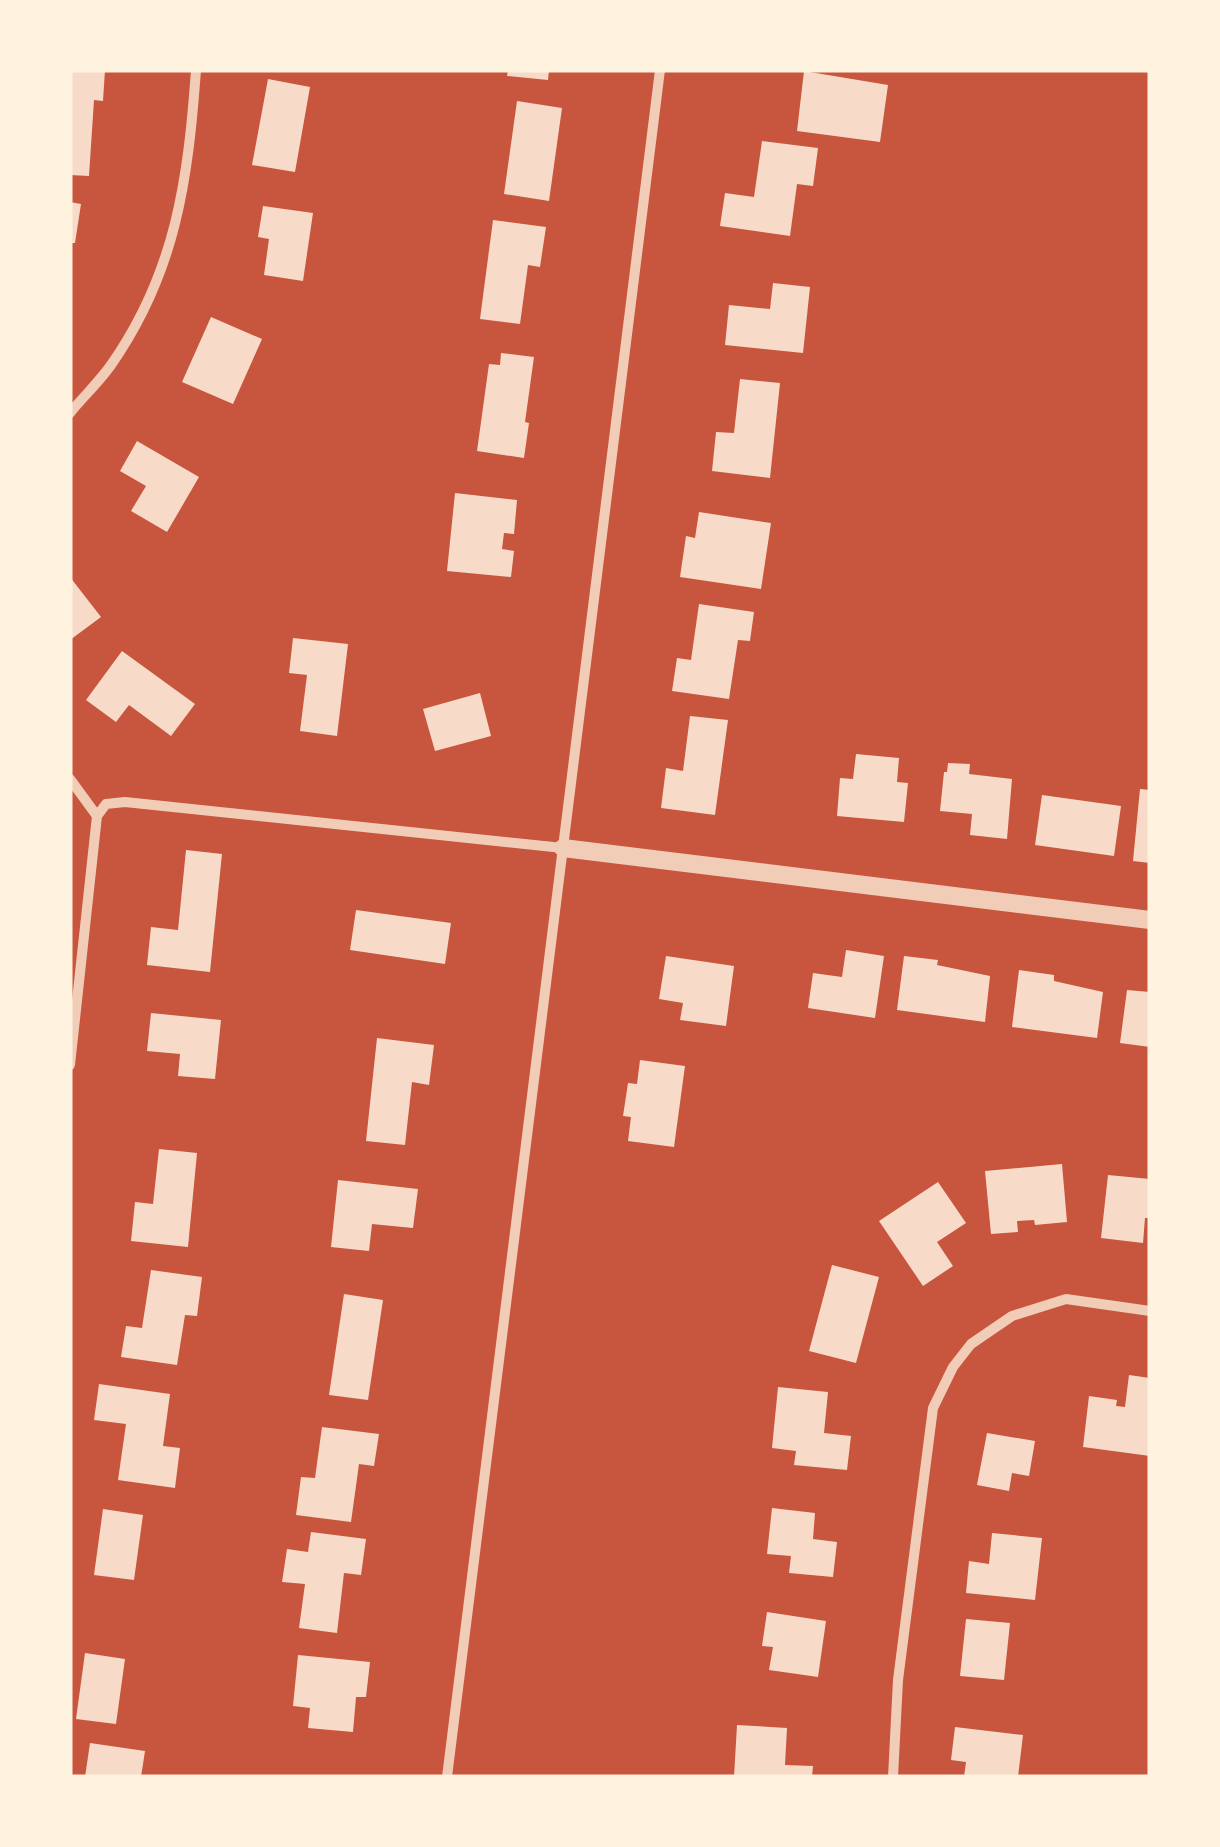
<svg xmlns="http://www.w3.org/2000/svg" width="1220" height="1847" font-family="Manrope,sans-serif">
  <style>
    .building { fill: #f7dbc8 }
    .lines { fill: none; stroke-linecap: round; stroke-linejoin: round }
    .minor { stroke: #f1ccb7; stroke-width: 10 }
    .tertiary { stroke: #f1ccb7; stroke-width: 18 }
  </style>
  <rect width="100%" height="100%" fill="#c8553d"/>
  <!-- building -->
  <path class="building" d="M70 70H105L103 101 94 100 89 176 70 175Z
    M508 70H549L548 80 507 76Z
    M804 71 888 85 880 142 797 131Z
    M268 79 310 87 295 172 252 165Z
    M517 101 562 108 549 201 504 194Z
    M762 141 818 148 813 186 797 184 790 236 720 226 725 193 754 197Z
    M70 202 81 204 75 243H70Z
    M263 206 313 213 303 281 264 275 269 239 258 237Z
    M493 220 546 227 540 267 528 265 520 324 480 319Z
    M773 283 810 287 803 353 725 345 729 305 770 309Z
    M211 317 262 339 233 404 182 382Z
    M501 353 534 357 525 422 529 423 524 458 477 451 489 364 500 365Z
    M740 379 780 383 770 478 712 471 716 432 734 433Z
    M137 441 199 477 167 532 131 511 146 486 120 471Z
    M455 493 517 500 514 534 504 533 502 549 514 551 511 577 447 571Z
    M699 512 771 523 761 589 680 577 686 536 695 538Z
    M70 577 101 617 70 640Z
    M699 604 754 612 750 641 738 640 729 699 672 691 677 658 691 660Z
    M293 638 348 644 337 736 300 731 307 675 289 673Z
    M122 651 195 704 171 736 129 705 116 722 86 700Z
    M480 693 491 736 435 751 423 709Z
    M690 716 728 720 715 815 661 808 666 768 683 771Z
    M856 754 899 758 897 782 908 783 904 822 837 816 840 778 853 779Z
    M948 763 970 764 969 774 1012 779 1007 839 970 835 972 814 940 811 944 772H947Z
    M1140 789 1150 790V863L1133 861Z
    M1042 795 1121 806 1114 856 1035 845Z
    M186 850 222 854 210 972 147 965 151 927 178 930Z
    M356 910 451 923 445 964 350 950Z
    M846 950 884 956 875 1018 808 1008 813 973 842 977Z
    M666 956 734 966 726 1026 680 1020 683 1003 659 999Z
    M904 956 938 960 937 965 990 976 985 1022 897 1010Z
    M1019 970 1054 975V981L1103 992 1097 1038 1012 1027Z
    M1127 990 1150 992V1047L1120 1043Z
    M151 1013 221 1020 215 1079 178 1076 180 1054 147 1051Z
    M377 1038 434 1045 429 1085 412 1082 405 1145 366 1141Z
    M640 1060 685 1066 674 1147 628 1141 631 1117 623 1116 628 1083 637 1084Z
    M159 1149 197 1153 188 1247 131 1241 135 1202 153 1204Z
    M1062 1164 1067 1222 1035 1225 1034 1220 1017 1221 1018 1232 991 1234 985 1171Z
    M1108 1175 1150 1179V1218H1145L1143 1243 1101 1238Z
    M338 1180 418 1189 413 1228 372 1224 369 1251 331 1247Z
    M938 1182 966 1223 937 1242 953 1266 923 1286 879 1221Z
    M832 1265 879 1277 856 1363 809 1351Z
    M151 1270 202 1277 197 1316 185 1315 177 1365 121 1357 126 1326 142 1328Z
    M344 1294 383 1300 368 1400 329 1395Z
    M1129 1375 1150 1378V1456L1083 1447 1089 1396 1117 1400 1116 1406 1125 1407Z
    M99 1384 170 1394 163 1446 180 1448 175 1488 118 1480 126 1424 94 1420Z
    M778 1387 828 1392 824 1433 851 1436 847 1470 794 1465 796 1451 772 1448Z
    M322 1427 379 1434 374 1466 359 1464 351 1522 296 1515 301 1477 315 1478Z
    M987 1433 1035 1441 1029 1476 1012 1473 1009 1491 977 1485Z
    M772 1508 815 1513 813 1539 837 1542 833 1577 789 1573 791 1556 767 1554Z
    M103 1509 143 1515 134 1580 94 1575Z
    M311 1532 366 1539 361 1575 344 1573 337 1633 299 1628 305 1584 282 1582 287 1549 308 1552Z
    M992 1533 1042 1538 1035 1600 966 1593 969 1561 989 1564Z
    M767 1612 826 1621 818 1677 769 1670 773 1647 762 1646Z
    M966 1619 1010 1623 1004 1680 960 1676Z
    M85 1653 125 1659 116 1724 76 1719Z
    M298 1655 370 1662 366 1697H356L353 1732 308 1728 310 1708 293 1706Z
    M737 1725 787 1728 785 1765 813 1766 812 1777H734Z
    M955 1727 1023 1735 1018 1777H964L966 1762 951 1760Z
    M90 1743 145 1751 141 1777H85Z"/>
  <g class="lines">
    <!-- minor -->
    <path class="minor" d="M70 413C83 397 99 382 111 365 176 272 188 180 196 70
      M70 779 97 816
      M97 816 106 804 125 802 563 848
      M70 1065 97 816
      M447 1777 660 70
      M893 1777 898 1680 933 1408 953 1367 971 1344 1012 1316 1066 1299 1150 1311"/>
    <!-- tertiary -->
    <path class="tertiary" d="M563 848 1150 920"/>
  </g>
  <!-- border -->
  <rect width="1220" height="1847" fill="none" stroke="#fff3e0" stroke-width="145"/>
</svg>
